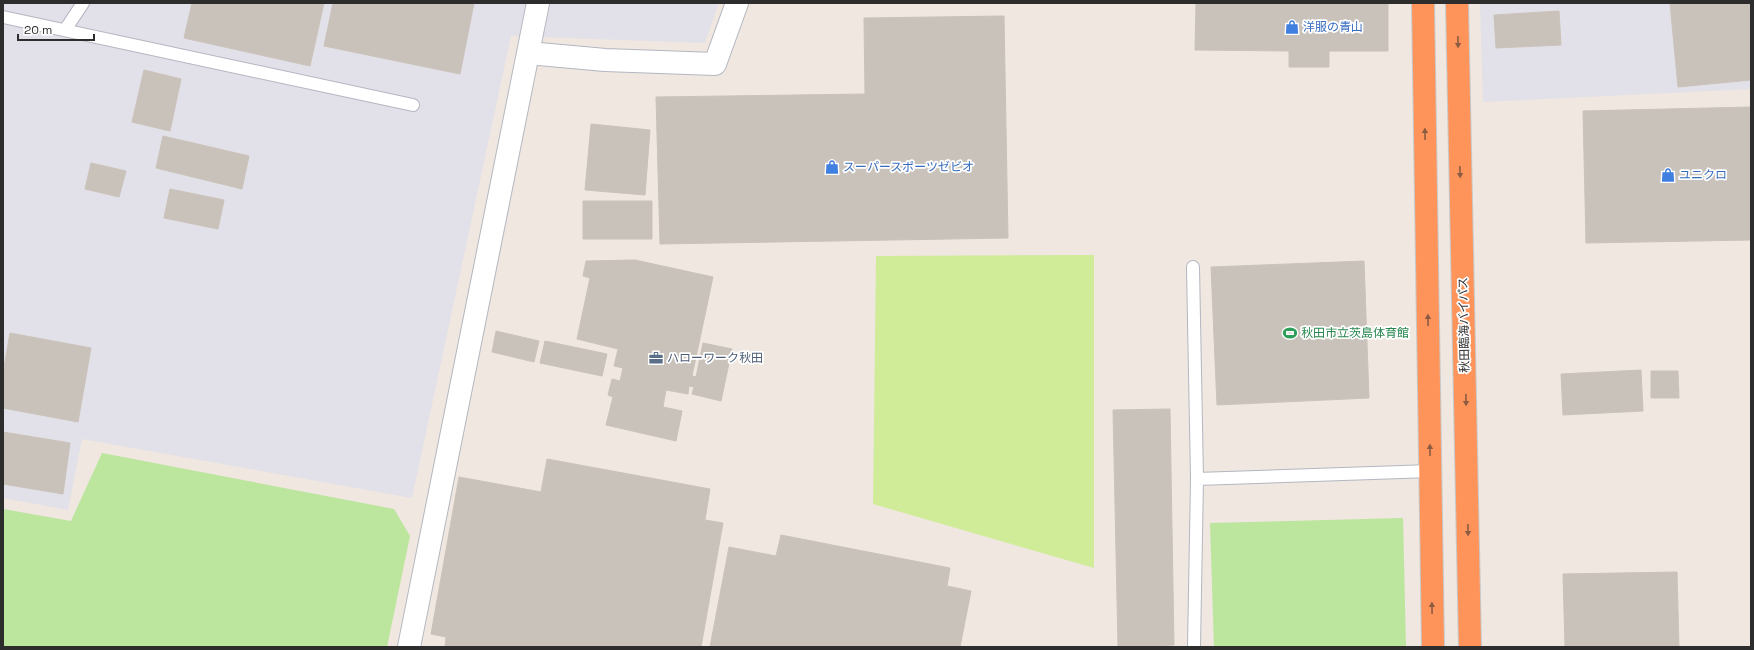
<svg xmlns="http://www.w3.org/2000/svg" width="1754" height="650" font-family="'Space Grotesk','Noto Sans JP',sans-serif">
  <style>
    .industrial { fill: #e2e0e8 }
    .green { fill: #bce59d }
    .pitch { fill: #d0ec99 }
    .building { fill: #c8c2bb; stroke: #cbc3b9 }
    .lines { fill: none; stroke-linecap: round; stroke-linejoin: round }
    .lane-casing { stroke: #b3b7c1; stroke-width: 14 }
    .street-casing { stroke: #b3b7c1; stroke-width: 24 }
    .highway-casing { stroke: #c8c8c8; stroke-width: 24 }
    .lane { stroke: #fff; stroke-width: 12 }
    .street { stroke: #fff; stroke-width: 22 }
    .highway { stroke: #ff945b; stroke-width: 22 }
    .oneway { fill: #8c5b42 }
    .labels { text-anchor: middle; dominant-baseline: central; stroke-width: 3.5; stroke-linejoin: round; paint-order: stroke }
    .shop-label { font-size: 12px; fill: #366cbe; stroke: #fff; text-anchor: start }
    .street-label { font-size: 12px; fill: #2d2d2d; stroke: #fff }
    .leisure-label { font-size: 12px; fill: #27864d; stroke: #fff; text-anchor: start }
    .service-label { font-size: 12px; fill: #4e5e75; stroke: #fff; text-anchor: start }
  </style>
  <rect width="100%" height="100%" fill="#efe7e0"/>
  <!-- industrial -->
  <path class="industrial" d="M3 3H719L705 43 511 36 412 498 82 439 68 510 3 498Z
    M1480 3H1751V89L1483 102Z"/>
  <!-- green -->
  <path class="green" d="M102 453 394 509 410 536 387 647H3V509L71 521Z
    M1403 518 1406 647H1214L1210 523Z"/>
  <!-- pitch -->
  <path class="pitch" d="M1094 255V568L873 504 876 256Z"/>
  <!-- building -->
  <path class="building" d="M192 3H324L310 66 184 38Z
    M333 3H474L460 74 324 46Z
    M1196 3H1388V51H1329V67H1289V51L1195 50Z
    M1670 3H1751V80L1678 87Z
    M1559 11 1561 45 1496 48 1494 15Z
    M1004 16 1008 238 660 244 656 97 865 94 864 18Z
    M144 70 181 79 170 131 132 122Z
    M1751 107V240L1586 243 1583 111Z
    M591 124 650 130 645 195 585 190Z
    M163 136 249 156 242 189 156 168Z
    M91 163 126 171 119 197 85 189Z
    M170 189 224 200 218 229 164 218Z
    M583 201H652V239H583Z
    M635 260 713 277 692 376 696 377 703 343 732 349 721 401 692 394 694 387 689 386 688 394 666 390 663 407 682 411 676 441 606 425 613 397 608 395 612 379 620 381 623 368 614 366 618 349 577 339 590 278 583 276 586 261Z
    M1364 261 1369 398 1217 405 1211 267Z
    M496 331 539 341 534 362 492 352Z
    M10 333 91 348 78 422 3 408V373Z
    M545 341 607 354 602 376 540 363Z
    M1641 370 1643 411 1563 415 1561 374Z
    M1651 371H1678L1679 398H1651Z
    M1170 409 1174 645 1118 647 1113 410Z
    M3 432 70 443 63 494 3 484Z
    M547 459 710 489 705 520 723 523 701 647H445L446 637 431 634 459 477 541 492Z
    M781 535 950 568 947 586 971 591 960 647H710L729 547 776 556Z
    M1677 572 1679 647H1565L1563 574Z"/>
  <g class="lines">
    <defs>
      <path id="lane" d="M3 17 413 105
        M65 30 83 3
        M1193 267 1197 479
        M1194 647 1197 479 1431 471"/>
      <path id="street" d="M528 53 605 60 715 64 737 3
        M409 647 538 3"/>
      <path id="highway" d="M1423 3 1433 647
        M1457 3 1470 647"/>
    </defs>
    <!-- lane casing -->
    <use href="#lane" class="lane-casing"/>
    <!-- street casing -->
    <use href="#street" class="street-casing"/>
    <!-- highway casing -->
    <use href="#highway" class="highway-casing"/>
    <!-- lane -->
    <use href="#lane" class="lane"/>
    <!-- street -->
    <use href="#street" class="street"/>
    <!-- highway -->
    <use href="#highway" class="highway"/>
  </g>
  <!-- one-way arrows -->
  <defs><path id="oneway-solid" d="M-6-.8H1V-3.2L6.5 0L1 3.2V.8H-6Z"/></defs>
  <g class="oneway">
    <use href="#oneway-solid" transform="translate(1458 42) rotate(89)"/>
    <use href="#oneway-solid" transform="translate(1425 134) rotate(-91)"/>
    <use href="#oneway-solid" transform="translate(1460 172) rotate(88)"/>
    <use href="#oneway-solid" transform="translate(1428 320) rotate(-91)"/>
    <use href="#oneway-solid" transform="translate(1466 400) rotate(89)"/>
    <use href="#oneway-solid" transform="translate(1430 450) rotate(-91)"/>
    <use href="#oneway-solid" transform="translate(1468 530) rotate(89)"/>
    <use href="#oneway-solid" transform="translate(1432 608) rotate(-91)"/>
  </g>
  <!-- icons -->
  <defs>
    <symbol id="shop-bare" viewBox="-9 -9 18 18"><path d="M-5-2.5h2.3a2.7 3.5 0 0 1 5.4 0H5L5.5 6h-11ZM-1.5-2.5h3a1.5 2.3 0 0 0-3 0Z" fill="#3f7fe0" stroke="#fff" stroke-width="2.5" paint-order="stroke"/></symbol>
    <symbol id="stadium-bare" viewBox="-9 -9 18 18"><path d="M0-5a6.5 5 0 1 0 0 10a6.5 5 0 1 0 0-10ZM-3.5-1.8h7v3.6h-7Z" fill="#2e9e5b" stroke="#fff" stroke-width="2.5" paint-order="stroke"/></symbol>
    <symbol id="office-bare" viewBox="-9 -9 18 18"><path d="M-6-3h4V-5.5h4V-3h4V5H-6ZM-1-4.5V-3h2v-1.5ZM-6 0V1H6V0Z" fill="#5c6f8a" stroke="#fff" stroke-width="2.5" paint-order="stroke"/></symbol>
  </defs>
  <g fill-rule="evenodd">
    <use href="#shop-bare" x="1282" y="17" width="20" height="20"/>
    <use href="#shop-bare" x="822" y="157" width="20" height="20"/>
    <use href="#shop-bare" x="1658" y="165" width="20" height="20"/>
    <use href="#stadium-bare" x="1280" y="323" width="20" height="20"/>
    <use href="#office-bare" x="646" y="348" width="20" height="20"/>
  </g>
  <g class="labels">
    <!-- shop labels -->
    <g class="shop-label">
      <text x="1303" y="27">洋服の青山</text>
      <text x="843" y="167">スーパースポーツゼビオ</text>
      <text x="1679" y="175">ユニクロ</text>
    </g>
    <!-- street labels -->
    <g class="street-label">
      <text transform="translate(1464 325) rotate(-91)">秋田臨海バイパス</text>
    </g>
    <!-- leisure labels -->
    <g class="leisure-label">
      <text x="1301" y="333">秋田市立茨島体育館</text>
    </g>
    <!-- service labels -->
    <g class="service-label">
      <text x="667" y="358">ハローワーク秋田</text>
    </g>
  </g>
  <!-- border -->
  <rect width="1754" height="650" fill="none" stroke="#2d2d2d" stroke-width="8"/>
  <!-- scale -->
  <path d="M18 34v6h76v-6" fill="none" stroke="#2d2d2d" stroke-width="2"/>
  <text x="24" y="34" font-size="12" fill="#2d2d2d" stroke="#ffffff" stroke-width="3" paint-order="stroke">20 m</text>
</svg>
